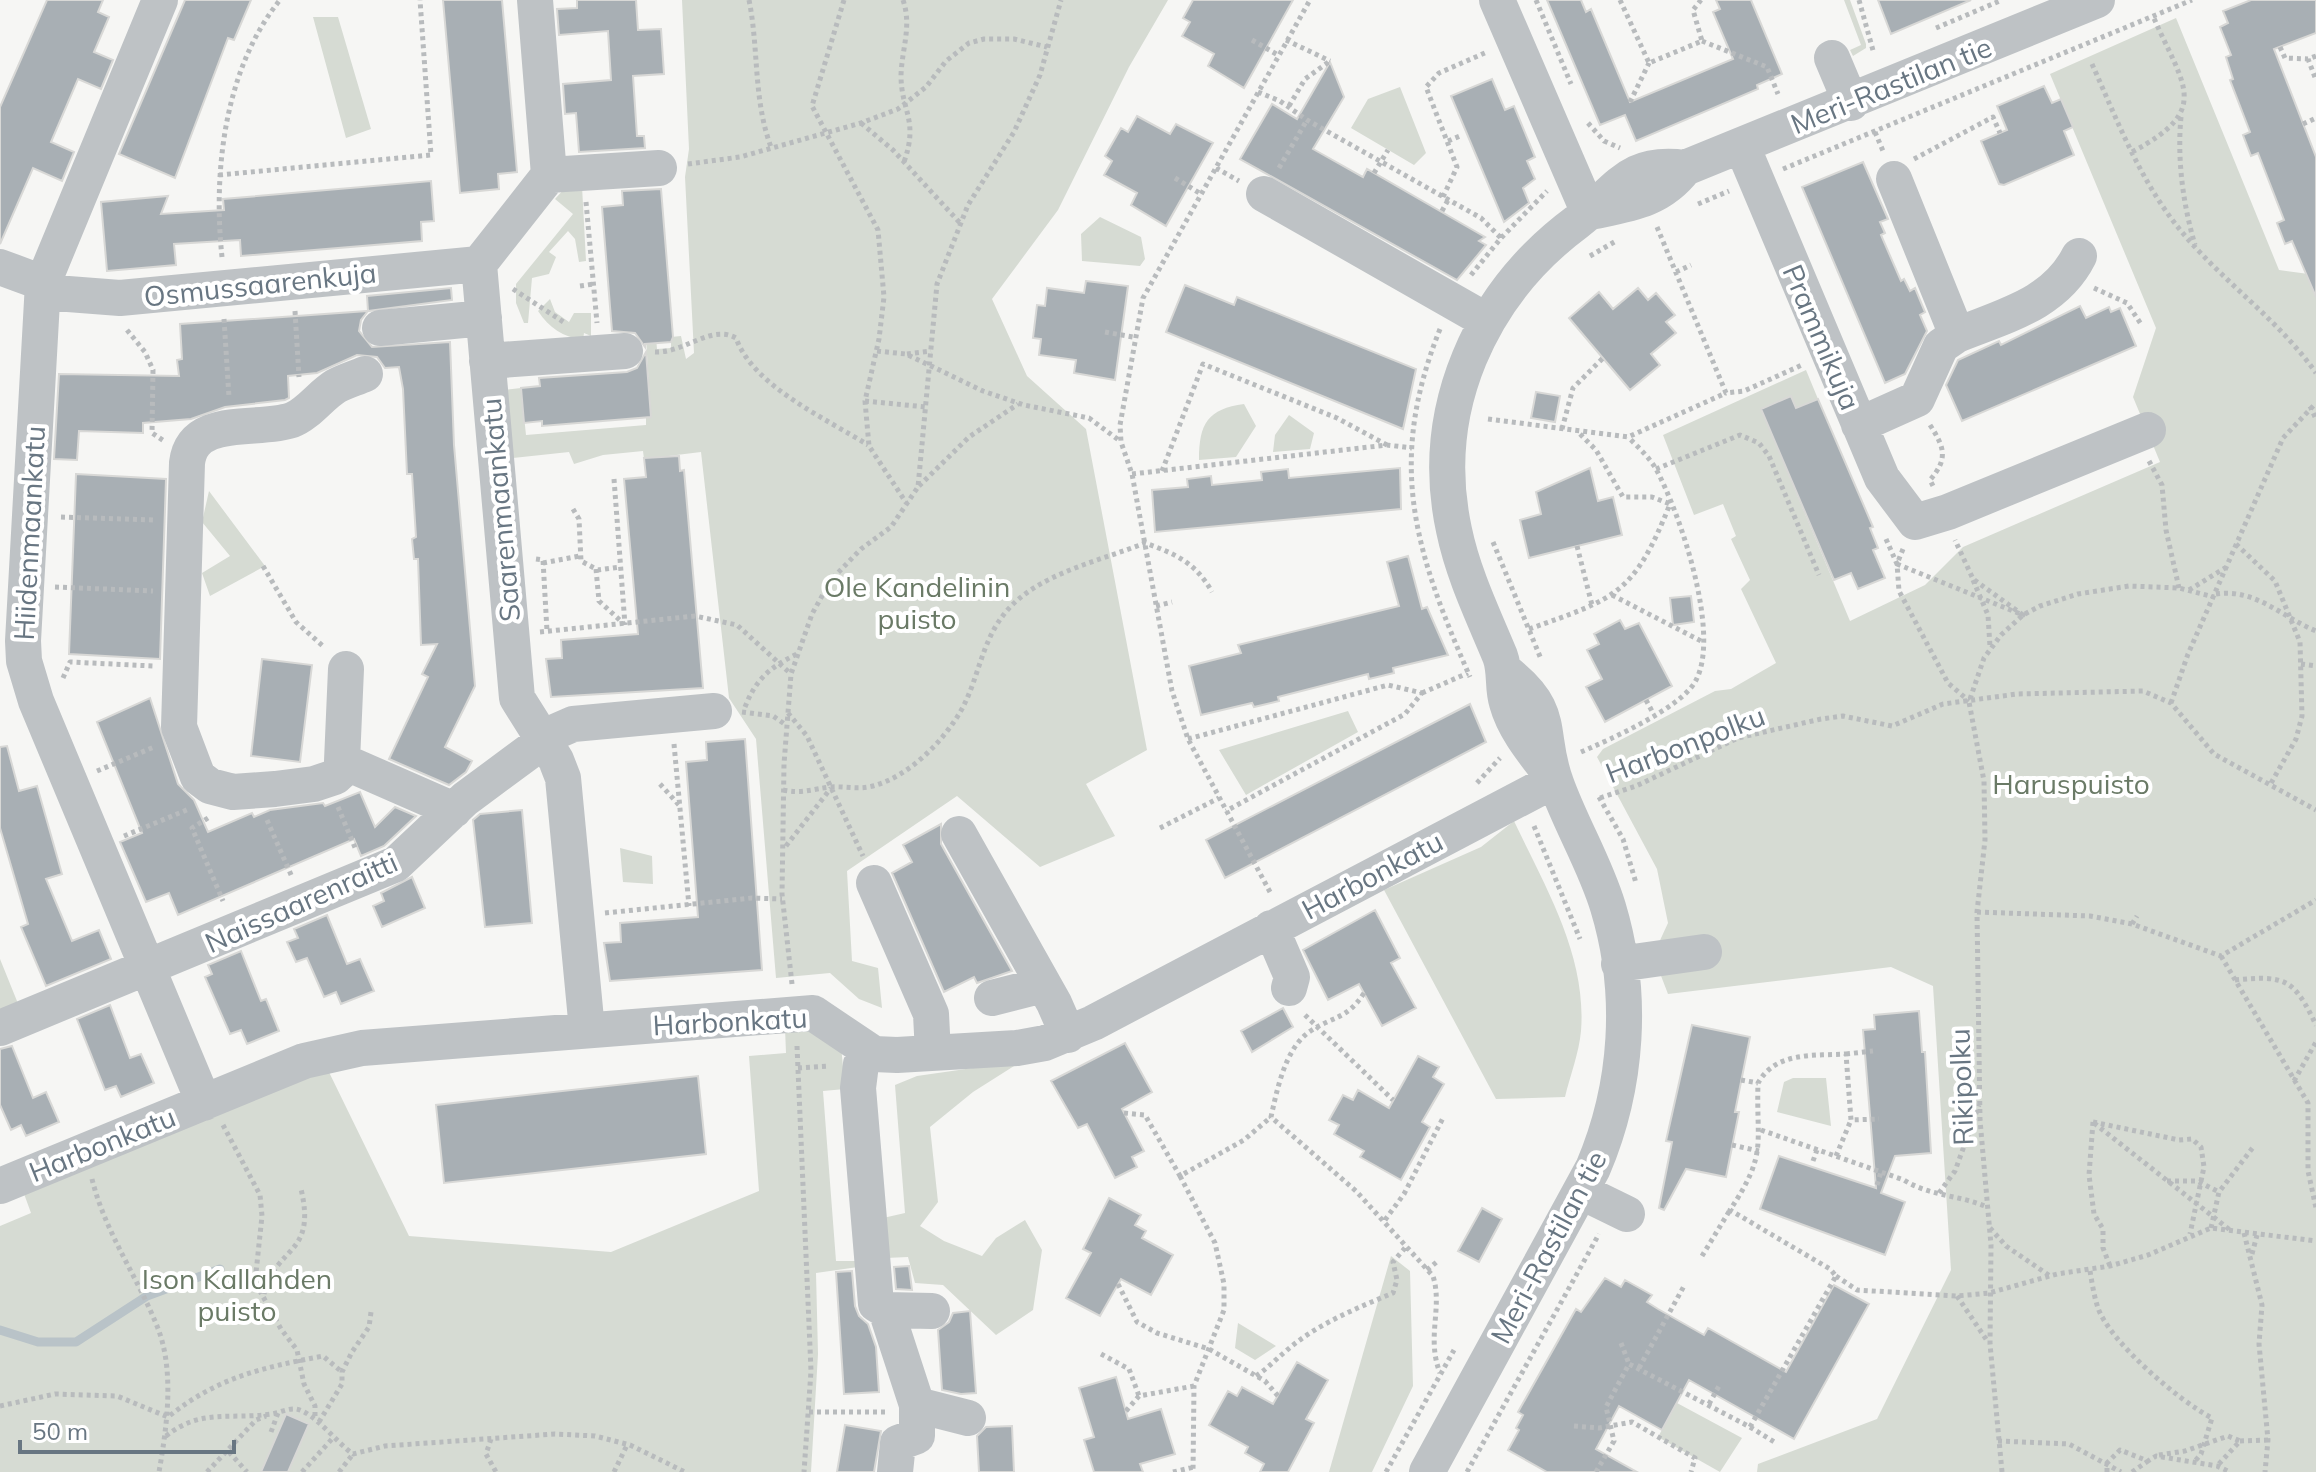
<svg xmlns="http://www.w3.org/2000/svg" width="2316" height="1472" font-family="Mulish,sans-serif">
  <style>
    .green { fill: #d6dbd3 }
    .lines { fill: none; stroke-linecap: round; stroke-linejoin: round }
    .stream { stroke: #b9c3c8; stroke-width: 9 }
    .building { fill: #a8afb4; stroke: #d8d8d6; stroke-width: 2 }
    .path { stroke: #b8bbbd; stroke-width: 5; stroke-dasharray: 4 4; stroke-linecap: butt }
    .minor { stroke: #bec2c5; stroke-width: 36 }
    .labels { text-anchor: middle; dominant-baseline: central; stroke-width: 8; stroke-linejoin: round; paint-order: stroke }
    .street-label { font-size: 28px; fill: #687682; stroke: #fff }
    .park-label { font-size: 28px; fill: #6a7a66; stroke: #fff }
  </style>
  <rect width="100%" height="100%" fill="#f6f6f4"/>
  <!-- green -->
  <path class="green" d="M682 0H1168L1129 67 1058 210 992 299 1027 376 1086 429 1147 750 1086 784 1115 836 1040 867 957 796 847 871 852 961 878 968 882 1008 859 999 830 973 776 978 756 739 729 698 701 452 644 459 643 451 603 455 574 464 569 452 513 458 503 390 521 388 526 435 646 425V418L651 417 646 339 656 338 657 349 671 348V337L681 336 686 359 694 353 685 177 689 149Z
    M1844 0H1850L1866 44V48L1853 56 1850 50 1861 45Z
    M313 17H338L371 129 346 138Z
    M2176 18 2279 270 2316 275V1472H1757L1758 1464 1877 1419 1951 1270 1933 986 1891 967 1668 994 1658 968 1656 949 1668 923 1657 869 1597 757 1603 749 1715 691 1731 689 1776 663 1741 589 1750 580 1731 539 1736 536 1723 504 1694 515 1663 435 1806 370 1818 399 1796 408 1791 396 1761 409 1850 621 1925 585 1963 547 2160 462 2133 397 2156 328 2050 74Z
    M1400 87 1426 153 1414 165 1351 128 1368 99Z
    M582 186 586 261 579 262 575 239 568 231 549 252 556 257 549 274 532 278 528 323H524L516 303V284L573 214 555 199 566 187Z
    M1100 217 1141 237 1145 259 1140 266 1082 261 1081 234Z
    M550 299 555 312 569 322 574 313H591V336L584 333 583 340C563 337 549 328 538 311Z
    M1244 404 1256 426 1236 457 1199 460C1199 423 1208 409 1244 404Z
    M1289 415 1314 433 1310 449 1273 452 1275 435Z
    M209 491 265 566 210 596 202 573 230 556 202 522Z
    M1348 711 1358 732 1246 795 1219 750Z
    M1514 821C1545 887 1587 955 1581 1031 1579 1053 1570 1076 1565 1097L1496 1099 1384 890 1481 847Z
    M620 848 652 856 653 884 623 882Z
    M0 959 19 1006 0 1014Z
    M814 1027 841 1045 845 1089 823 1091 836 1261H855L858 1267 816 1273 818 1354 811 1472H0V1226L31 1213 23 1191 326 1066 409 1236 611 1252 759 1191 749 1056 786 1053 785 1028Z
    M1022 1061 973 1092 930 1127 938 1202 920 1226 944 1241 982 1256 996 1238 1025 1220 1042 1250 1033 1310 996 1335 943 1285 915 1283 908 1257 886 1258 883 1218 905 1213 895 1085 917 1076Z
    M1793 1078H1826L1831 1126 1777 1112 1784 1082Z
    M1391 1256 1410 1271 1413 1386 1372 1472H1329Z
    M1238 1323 1276 1346 1255 1360 1235 1348Z
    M1677 1403 1742 1438 1720 1472 1658 1437Z"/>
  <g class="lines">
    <!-- stream -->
    <path class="stream" d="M0 1330 38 1342H76L147 1296 220 1269"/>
  </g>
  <!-- building -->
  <path class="building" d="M47 0H103L98 12 109 17 94 52 113 60 101 89 78 79 51 142 74 152 62 181 33 168 0 244V107Z
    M185 0H251L234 40 228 38 175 178 119 154Z
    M443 0H502L517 172 498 174 499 189 460 193Z
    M577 0H636L638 30 661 29 664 74 633 76 637 136H644L645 148 579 152 576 113 565 114 563 84 611 80 608 31 559 35 557 9 577 8Z
    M1193 0H1293L1244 88 1208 66 1214 54 1182 36 1190 22 1183 18Z
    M1547 0H1581L1586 12 1591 9 1630 102 1733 59 1713 12 1720 9 1716 0H1751L1782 74 1757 85 1758 89 1636 141 1625 115 1600 125Z
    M1878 0H1971L1891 34Z
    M2251 0H2316V33L2274 49 2316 157V297L2292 241 2285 244 2277 223 2284 220 2258 153 2251 156 2243 135 2250 132 2230 80 2233 79 2226 57 2231 55 2220 27 2228 23 2223 11Z
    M1330 62 1344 97 1313 149 1363 177 1367 169 1485 237 1479 241 1486 245 1457 280 1240 159 1272 104 1297 119Z
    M1492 79 1505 110 1514 106 1535 157 1527 161 1535 179 1523 188 1529 203 1504 222 1451 96Z
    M2044 86 2052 103 2061 99 2073 127 2064 131 2074 155 2004 185 1999 184 1981 141 2007 130 1997 106Z
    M1137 116 1170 134 1176 124 1213 143 1166 226 1131 205 1137 193 1104 175 1112 161 1105 156 1121 128 1128 132Z
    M1863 162 1888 219 1880 222 1885 233 1881 235 1901 281 1904 279 1910 291 1915 288 1925 312 1920 315 1927 331 1905 374 1885 383 1802 187Z
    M431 181 434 221 421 222 422 241 241 256 240 240 174 244 176 265 107 271 101 202 168 196 161 214 224 210 223 199Z
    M661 189 673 337 671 342 645 344V347L635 333 612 331 602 207 623 205 622 191Z
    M1086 281 1128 286 1115 380 1074 373 1076 360 1039 355 1041 339 1033 338 1037 305 1045 306 1047 288 1084 293Z
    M1185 285 1234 305 1237 297 1416 369 1403 429 1166 332Z
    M451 288 452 300 368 311 367 296Z
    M1638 288 1648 300 1656 293 1675 315 1666 322 1676 333 1651 354 1660 365 1630 390 1569 318 1599 292 1613 309Z
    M2080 306 2086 318 2109 307 2111 312 2120 308 2136 346 1962 421 1946 385 1958 360 1999 341 2001 345Z
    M368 311 361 320 359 331 372 347 450 342 454 445 475 686 445 747 472 761 466 772 449 785 389 759 428 677 422 674 437 644 421 645 418 559H414L412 539 416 537 412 474H407L403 389 399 367 385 368 377 357 357 355 317 373 288 376 289 398 285 400 225 407 191 419 143 423V433L79 431 77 460 54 459 59 374 179 376 177 360 182 359 180 324Z
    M646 352 651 417 542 426V421L524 423 521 388 540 386 539 378 627 372 637 368Z
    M1536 392 1560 396 1555 422 1531 418Z
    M1791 396 1796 408 1818 399 1873 527 1870 528 1878 548 1873 550 1885 578 1858 589 1851 573 1834 580 1761 409Z
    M679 456 680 471 684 470 703 688 551 697 546 659 562 658 561 640 638 634 624 479 646 477 644 458Z
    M1400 468 1401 509 1155 532 1152 490 1188 487 1187 479 1211 476 1212 485 1262 480 1261 472 1288 469 1289 478Z
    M1590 468 1598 501 1613 497 1622 535 1529 558 1520 520 1541 514 1536 492Z
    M76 474 166 479 160 659 69 654Z
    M1408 556 1422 609 1427 607 1448 655 1393 668 1394 673 1369 679 1368 674 1278 697 1279 701 1254 707 1252 703 1201 715 1189 666 1241 653 1238 645 1399 606 1387 562Z
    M1691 596 1694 622 1673 625 1670 598Z
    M1620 620 1625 629 1639 623 1672 686 1605 722 1586 687 1602 679 1587 650 1599 644 1594 634Z
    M262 659 312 665 300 762 251 756Z
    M150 698 178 784 194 800 208 832 252 813 254 817 270 810 323 803 325 806 360 792 375 827 395 807 416 816 384 846 361 856 354 839 178 915 169 893 146 902 120 842 142 833 97 722Z
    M1470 704 1486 742 1225 878 1206 840Z
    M745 739 762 970 610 981 604 943 621 942 620 923 698 917 686 762 707 760 706 742Z
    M7 746 19 791 37 786 62 874 46 879 72 941 99 930 111 959 46 986 21 927 28 924 0 828V747Z
    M522 810 532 923 485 927 473 820 480 814Z
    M941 824V844L1012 971 977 983 974 977 944 992 892 873 912 862 903 845Z
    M412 877 425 908 382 927 373 906 384 901 381 893Z
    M1375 910 1400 958 1391 963 1416 1008 1382 1026 1359 984 1328 1000 1303 950Z
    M327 915 347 964 360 959 374 991 341 1004 336 992 324 997 307 958 296 962 287 942 298 938 294 929Z
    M241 951 261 1001 266 999 279 1031 247 1044 241 1030 230 1034 205 977 212 974 208 965Z
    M110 1005 130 1058 141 1054 154 1083 121 1097 116 1086 105 1090 77 1019Z
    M1283 1008 1293 1027 1252 1052 1241 1031Z
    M1919 1011 1922 1052H1925L1931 1153 1895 1156 1881 1193 1905 1202 1885 1255 1760 1209 1779 1156 1876 1188 1863 1030 1875 1029 1874 1015Z
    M1692 1025 1750 1037 1735 1112H1739L1726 1177 1686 1169 1664 1210 1659 1208 1672 1142 1666 1141Z
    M1125 1043 1152 1092 1122 1109 1144 1151 1132 1157 1137 1167 1115 1178 1087 1124 1078 1128 1051 1081Z
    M12 1046 33 1098 46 1092 59 1122 26 1136 21 1125 11 1130 0 1105V1049Z
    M1418 1056 1439 1067 1433 1077 1444 1084 1422 1122 1430 1127 1401 1180 1360 1157 1364 1151 1334 1134 1339 1125 1329 1120 1343 1095 1353 1100 1358 1090 1389 1108Z
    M698 1076 706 1154 444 1183 436 1105Z
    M1109 1198 1141 1215 1135 1225 1146 1231 1142 1238 1173 1255 1151 1295 1121 1279 1100 1316 1066 1298 1091 1253 1083 1249Z
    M1482 1208 1502 1219 1479 1262 1458 1251Z
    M909 1266 912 1290 896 1289 894 1267Z
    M852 1271 855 1306 859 1316 868 1324 876 1347 879 1392 844 1394 836 1272Z
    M1605 1278 1621 1287 1625 1280 1652 1295 1647 1302 1658 1309 1704 1335 1708 1328 1786 1372 1834 1285 1869 1304 1794 1439 1689 1380 1662 1430 1619 1406 1596 1449 1637 1472H1547L1508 1450 1519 1430 1516 1428 1523 1415 1518 1412 1576 1309 1581 1312Z
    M970 1311 976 1393 961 1394 942 1390 938 1330 949 1322 953 1313Z
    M1297 1362 1328 1380 1306 1419 1314 1423 1288 1472H1260L1264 1464 1245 1453 1248 1447 1209 1425 1228 1391 1237 1396 1242 1387 1273 1404Z
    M1116 1377 1128 1419 1161 1409 1175 1454 1140 1464 1143 1472H1094L1084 1440 1094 1437 1079 1388Z
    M286 1414 309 1424 288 1472H261Z
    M845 1425 881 1431 874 1472H837Z
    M1012 1426 1014 1472H979L977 1436 986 1427Z"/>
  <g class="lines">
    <!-- path -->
    <path class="path" d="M749 0C759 49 753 99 771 147
      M844 0 812 106 878 230 884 297 879 339 865 401 869 446 907 504
      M903 0C912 26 902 48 901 75 901 111 919 120 904 162
      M1536 0 1571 84
      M1620 0 1649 63 1702 41 1693 10 1701 0
      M1859 0 1874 54
      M1936 28 2002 0
      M1252 40 1278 55
      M1286 40 1330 61
      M1702 41 1767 67 1778 94
      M2280 47 2285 58 2308 59
      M2316 56 2308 59 2316 80
      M2092 64C2118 122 2140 181 2181 231 2223 282 2279 320 2316 373
      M1258 92 1280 101 1307 120 1481 218 1501 238
      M1630 102 1649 63
      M1289 106 1305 79 1330 61
      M2181 117C2177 160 2183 204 2195 245
      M861 123 893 150 960 223
      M1588 123 1604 141 1620 148
      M2303 124 2316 118
      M1875 132 1883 151
      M1448 141 1460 136
      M2132 152C2213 109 2183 86 2153 16
      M1914 159 1993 117 2000 133
      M688 164 740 157 861 123 898 109 926 87 946 61 969 43 984 39H1014L1047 47
      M1216 168 1239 181
      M1279 168 1307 120
      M1783 169 2192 0
      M1374 173 1388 150
      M219 175 431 155 420 0
      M1175 178 1201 194
      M1443 197 1457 167 1426 87 1439 73 1487 52
      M586 202 597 323
      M1698 204 1729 191
      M1442 211 1448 200
      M1657 227 1726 393 1744 391 1802 365
      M1590 256 1616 241
      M222 257C213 173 224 69 280 0
      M1676 272 1691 265
      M1471 275 1501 238 1547 191
      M580 286 594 284
      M2094 288 2127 303 2141 324
      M513 289 565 323
      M295 311 299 377
      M224 319 229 397
      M1440 329C1386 464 1415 551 1470 677
      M127 330 145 352 153 370 152 433 164 441
      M1105 332 1133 337
      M877 351 906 354 983 391 1024 405 1089 418 1120 441
      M655 352C685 353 711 324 736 338 753 386 825 418 868 445
      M907 354 931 351
      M865 401 926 407
      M2310 406 2316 419
      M1488 419 1628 437 1726 393
      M1930 425C1945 448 1948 459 1930 480L1933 486
      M1562 429 1573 388 1603 358
      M2149 461 2162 485 2166 530 2179 588
      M1656 469 1740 435 1759 443 1769 456 1819 575
      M1162 471 1203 364 1337 418 1387 445
      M1132 474 1387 445 1412 448
      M614 479 625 625
      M919 486 969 437 1018 404
      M573 509 579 519 581 561 598 570 620 567
      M61 517 155 520
      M1886 539 1897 564 1899 591 1948 683 1969 701
      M1493 542 1541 659
      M2236 544 2275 581 2300 642 2302 716 2296 739 2270 785
      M1577 546 1592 605
      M1903 549 1897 564 2023 615 1973 579 1955 540
      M536 559 543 560 547 631
      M543 563 580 556
      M263 566 296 622 324 647
      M596 569 599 601 624 624
      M1973 580 1988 615 1990 647
      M55 587 153 591
      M2189 590 2225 568
      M2216 594C2255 588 2282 617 2316 631
      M1612 595 1703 642
      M1156 606 1172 602
      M1529 629C1617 598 1634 594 1670 504L1652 497H1623L1596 450 1577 431
      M540 632 695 616 737 625 791 674
      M2301 664 2316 666
      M63 678 70 662 153 666
      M1422 693 1468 673
      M1646 700 1653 713
      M2171 703 2188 654 2283 438 2316 403
      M745 707C756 679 770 667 797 654
      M742 712 773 716 786 725
      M788 713 807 736 863 856
      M1188 739 1388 685 1422 693 1405 714 1226 811
      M674 744 689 906
      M1581 752C1611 739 1679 709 1695 682 1722 636 1680 513 1656 469 1649 457 1638 447 1628 437
      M97 771 154 747
      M1477 783 1500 758
      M660 784 679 805
      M783 790C802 794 812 789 831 787 845 786 858 790 873 786 910 776 945 740 963 707 979 676 982 641 1005 613 1036 574 1100 561 1145 543 1176 554 1196 563 1212 592
      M1599 797 1623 839 1636 883
      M1600 798 1636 786 1738 738 1821 719 1843 716 1892 726 1943 704 2017 694 2143 691 2171 703 2214 754 2316 810
      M338 807 356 850
      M208 818 192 828 223 901
      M267 820 292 877
      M1534 826 1580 939
      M1160 828 1219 798
      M124 836 189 809
      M786 846 831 788
      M1270 892 1188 739 1172 691 1132 474 1121 442 1120 425 1143 298 1310 0
      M1977 912 2090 916 2132 924 2221 956 2316 900
      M605 913 752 898 782 899
      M2132 924 2137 916
      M2221 956 2308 1103V1171L2316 1208
      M2235 980C2286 975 2294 979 2316 1025
      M792 984 782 894 784 764 791 674 812 614 831 580 861 549 891 527 918 487 937 284 968 205 1014 132 1040 75 1061 0
      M1364 993C1347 1020 1332 1016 1309 1032 1285 1049 1277 1090 1271 1117L1356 1191 1433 1276C1443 1308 1426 1337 1440 1373
      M1305 1015 1393 1100
      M797 1046 811 1371 804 1472
      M1846 1054 1873 1051
      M798 1068 829 1066
      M1741 1080 1758 1083
      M2294 1081 2316 1042
      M1124 1113 1145 1115 1180 1176 1244 1140 1271 1117
      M2093 1122 2179 1140 2192 1139 2201 1147 2204 1167 2190 1234
      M2093 1122 2089 1175 2094 1214 2103 1229V1248L2110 1266
      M2094 1123 2230 1230
      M223 1125 260 1195 262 1216 255 1282 281 1329 297 1350 304 1384 315 1406V1418
      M1761 1130 1904 1180C1929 1196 1960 1195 1987 1207
      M1732 1145 1759 1151
      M1836 1156 1851 1120
      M1813 1161 1817 1150
      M1180 1176 1215 1243 1224 1284V1310L1194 1386 1193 1472
      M92 1179C105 1232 137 1276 157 1326 175 1370 167 1426 159 1472
      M2167 1181H2197L2219 1192
      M1877 1185 1881 1172
      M1939 1193 1955 1171 1979 1105
      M1385 1220 1404 1194 1443 1118
      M1990 1228 2006 1246 2050 1276
      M2211 1228 2219 1192 2254 1146
      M2244 1233 2262 1305 2259 1344 2268 1440 2265 1472
      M2252 1254 2257 1235
      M1702 1256 1730 1210
      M1427 1270 1439 1260
      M2090 1271C2092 1283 2094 1296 2098 1308 2110 1342 2179 1401 2212 1418L2201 1454 2194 1462
      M1836 1276 1857 1290 1957 1296 1989 1293 2057 1274 2110 1266 2148 1255 2211 1228 2316 1241
      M1118 1284 1137 1322 1157 1333 1209 1349 1265 1381 1278 1396
      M264 1294C276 1245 317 1256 301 1189
      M1957 1296 1988 1342
      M1621 1343 1629 1364
      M1101 1354 1129 1369 1139 1396
      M1639 1368 1684 1286
      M1256 1376C1268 1368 1275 1360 1286 1351 1315 1325 1357 1308 1393 1293L1397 1280 1393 1262 1405 1248
      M1709 1404 1719 1386
      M0 1406 55 1394 117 1396 168 1417C218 1377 261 1368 323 1356L342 1372
      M1126 1411 1139 1396 1194 1386
      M809 1412H887
      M319 1422 342 1384V1372L352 1352 369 1327 371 1312
      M1574 1426 1599 1428 1632 1422 1695 1458 1691 1472
      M1750 1427 1776 1443
      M271 1432 278 1413
      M166 1436C201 1408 230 1420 271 1414 279 1413 288 1408 296 1409 314 1412 337 1443 353 1454L385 1446 555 1434 595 1436 630 1445 685 1472
      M491 1439 486 1454 496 1472
      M1998 1441 2069 1444 2121 1472
      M2240 1441 2268 1440
      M229 1452 247 1472
      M2159 1455 2185 1451 2228 1436 2240 1441 2217 1466
      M207 1472 256 1420 266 1416
      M302 1472 332 1439
      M339 1472 353 1454
      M614 1472 627 1445
      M1173 1472 1194 1467
      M1386 1472 1454 1350
      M1467 1472 1599 1234
      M1596 1472 1614 1441 1606 1407 1629 1364 1750 1427 1836 1276 1830 1269 1730 1210C1768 1153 1756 1145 1758 1083 1776 1051 1814 1056 1846 1054L1851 1120 1879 1119
      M2002 1472 1990 1344 1991 1245 1980 1120 1977 912 1985 840 1984 781 1969 702 1984 658 2001 635 2023 615 2040 606 2078 594 2129 586 2179 588 2214 597
      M2107 1472V1463L2120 1450 2148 1461 2156 1456 2217 1466 2230 1472
      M2132 1472 2148 1461"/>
    <!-- minor -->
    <path class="minor" d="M160 0 43 283 23 641 24 661 36 701 204 1103
      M535 0 549 175 479 264 517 698 556 760 563 778 587 1030
      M1497 0 1589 213
      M1832 58 1851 103
      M1742 146 1882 478 1915 522 1948 512 2148 430
      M549 175 659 168
      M1264 194 1487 321
      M1590 212C1629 204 1660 201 1685 168
      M0 267 43 283
      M42 292 120 298 479 264
      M380 328 484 318
      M1957 335C2004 316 2055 304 2079 256
      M487 361 625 351
      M1859 425 1917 399 1941 346 1957 335 1894 179
      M346 669 342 761 454 810
      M347 766 335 777 314 784 275 789 233 792 210 786 198 777 179 727 187 463C193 414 258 432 292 420 308 414 321 395 336 386 345 381 356 378 365 374
      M1555 780C1537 756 1515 732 1507 703 1502 687 1506 672 1500 656 1483 615 1463 574 1454 530 1428 410 1480 294 1577 222 1618 191 1627 160 1685 168L2097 0
      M959 834 1054 1003 1068 1035
      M874 883 931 1014 933 1053
      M1271 928 1292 977 1289 988
      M1619 964 1704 952
      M992 998 1043 985
      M0 1028 396 864 465 799 557 731 573 724 714 711
      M868 1051 861 1064 858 1088 876 1304 886 1310 932 1311
      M0 1186 304 1061 362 1048 813 1013 874 1054 897 1055 1017 1048 1045 1043 1093 1023 1555 780
      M1582 1192 1627 1214
      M886 1310 917 1405 968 1418
      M895 1472 898 1443 917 1436V1405
      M1427 1472 1593 1168C1628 1086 1634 993 1608 907 1595 864 1571 825 1556 783 1537 732 1558 713 1506 672"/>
  </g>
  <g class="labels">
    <!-- street labels -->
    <g class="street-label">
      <text transform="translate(1891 85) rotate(-22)">Meri-Rastilan tie</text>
      <text transform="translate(260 284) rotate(-6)">Osmussaarenkuja</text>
      <text transform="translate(1822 337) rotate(67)">Prammikuja</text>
      <text transform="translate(500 510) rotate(-95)">Saarenmaankatu</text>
      <text transform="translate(29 533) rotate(-87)">Hiidenmaankatu</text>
      <text transform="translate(1685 744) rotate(-21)">Harbonpolku</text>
      <text transform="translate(1372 875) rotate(-28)">Harbonkatu</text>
      <text transform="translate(301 902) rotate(-24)">Naissaarenraitti</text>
      <text transform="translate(730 1021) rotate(-3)">Harbonkatu</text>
      <text transform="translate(1961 1087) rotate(-92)">Rikipolku</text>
      <text transform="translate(102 1144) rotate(-22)">Harbonkatu</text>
      <text transform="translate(1548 1247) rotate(-62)">Meri-Rastilan tie</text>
    </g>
    <!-- park labels -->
    <g class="park-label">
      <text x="917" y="586">Ole Kandelinin<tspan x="917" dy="32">puisto</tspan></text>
      <text x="2071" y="783">Haruspuisto</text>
      <text x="237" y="1278">Ison Kallahden<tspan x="237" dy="32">puisto</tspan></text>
    </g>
  </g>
  <!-- scale -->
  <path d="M20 1440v12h214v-12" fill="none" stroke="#687682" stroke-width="4"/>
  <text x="32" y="1440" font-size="24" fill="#687682" stroke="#ffffff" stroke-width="6" paint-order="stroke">50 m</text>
</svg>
